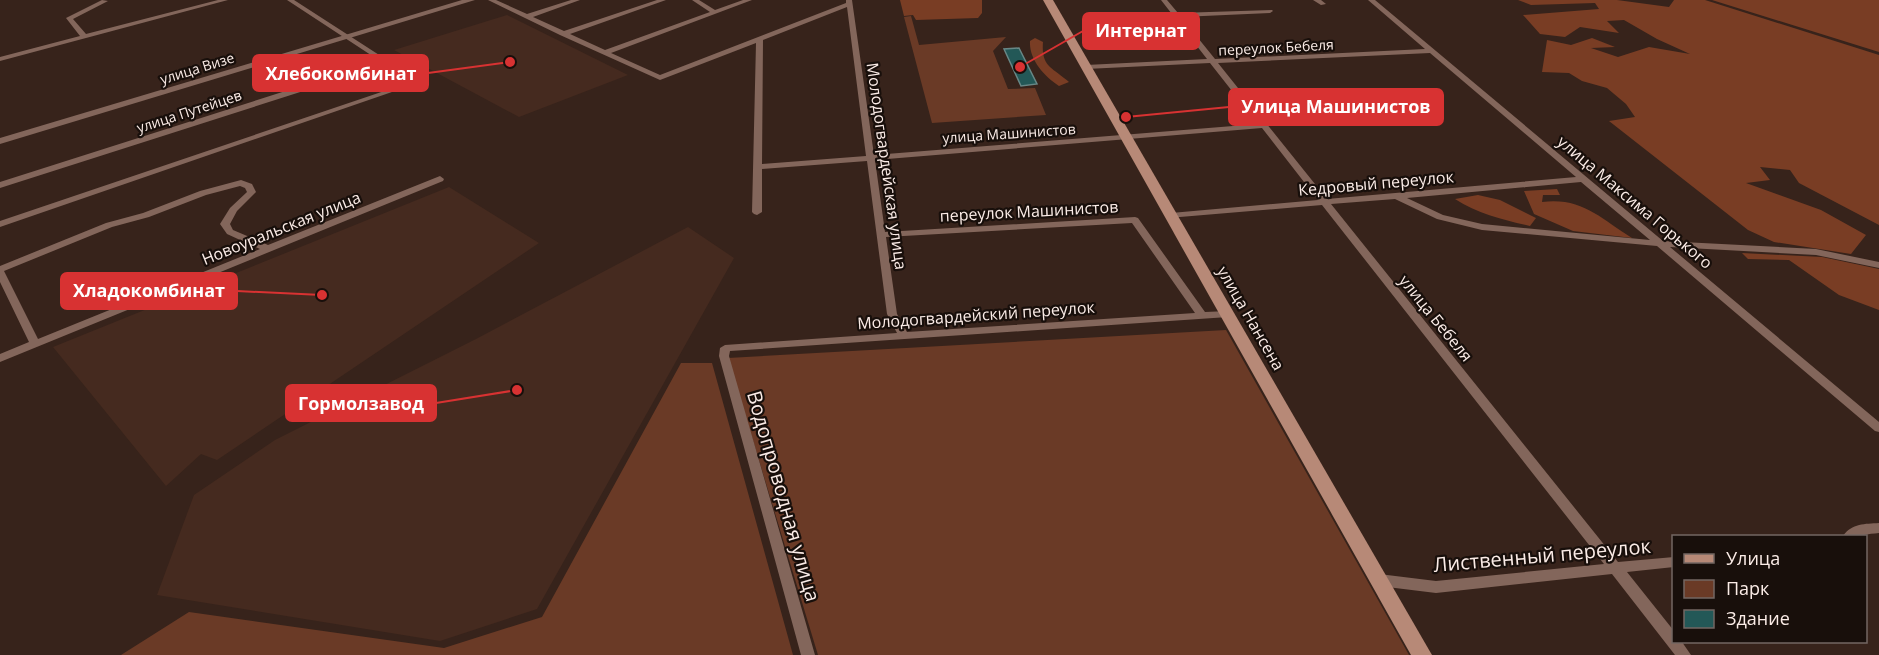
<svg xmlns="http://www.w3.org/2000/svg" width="1879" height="655" font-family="'Open Sans',sans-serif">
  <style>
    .built { fill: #452a1f }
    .green { fill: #6a3a26 }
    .forest { fill: #793d24 }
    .building { fill: #235857; stroke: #688786; stroke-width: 1.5 }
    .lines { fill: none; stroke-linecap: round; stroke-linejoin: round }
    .minor { fill: #83665b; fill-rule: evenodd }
    .tertiary { fill: #83665b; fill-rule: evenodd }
    .secondary { fill: #b78977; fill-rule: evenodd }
    .labels { text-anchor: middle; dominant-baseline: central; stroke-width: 4.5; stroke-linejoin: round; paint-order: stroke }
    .far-street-label { font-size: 14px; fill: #fbece7; stroke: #180f0b }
    .street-label { font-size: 16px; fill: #fbece7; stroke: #180f0b }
    .near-street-label { font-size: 20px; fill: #fbece7; stroke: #180f0b }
    .leader { fill: none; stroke: #d83232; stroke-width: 2 }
    .callout-dot { fill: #d83232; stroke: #180f0b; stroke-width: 2 }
    .callout { fill: #d83232; stroke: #d83232; stroke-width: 2 }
    .callout-label { font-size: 18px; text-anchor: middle; font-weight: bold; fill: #fff }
  </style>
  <rect width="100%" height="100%" fill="#37231b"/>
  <!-- built -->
  <path class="built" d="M507 15 628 75 519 117 394 50Z
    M449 187 539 243 217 460 201 454 166 486 53 347Z
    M688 227 734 258 537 609 440 641 157 595 194 495 275 440 476 339Z"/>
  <!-- green -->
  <path class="green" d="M911 16 919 45 1006 37 993 51 1008 89 1035 88 1046 115 932 123 904 17Z
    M1226 330 1409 655H818L728 358Z
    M681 363H712L793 655H121L189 612 444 648 542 617Z"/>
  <!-- forest -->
  <path class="forest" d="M900 0H982V13L978 18 916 20 913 15 904 16Z
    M1518 0H1617L1669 7 1674 0H1705L1879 55V225L1799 183 1790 170 1760 167 1770 180 1746 183 1821 210 1866 235 1851 254 1774 242 1748 230 1609 121 1635 117 1626 104 1607 88 1582 81 1569 73 1542 72 1547 40 1571 45 1592 38 1615 47 1591 48 1618 57 1649 47 1690 54 1657 39 1624 20 1607 21 1619 33 1580 27 1565 37 1540 34 1523 15 1599 9 1595 3 1531 5Z
    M1712 0H1879V52Z
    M1035 38 1043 42C1041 67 1052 67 1069 82L1059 86C1044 76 1029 60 1030 41Z
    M1557 189 1560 195H1543L1542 202C1582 197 1600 218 1632 238L1573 231 1534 214 1524 191Z
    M1478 195 1500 200 1536 218 1530 226C1504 220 1478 214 1455 199Z
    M1742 253 1822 257 1879 269V310L1839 295 1789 260 1748 259Z"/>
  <!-- building -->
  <path class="building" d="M1019 48 1037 84 1021 86 1004 49Z"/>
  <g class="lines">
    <!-- minor -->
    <path class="minor" d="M102 0 108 1 73 19 86 34 218 0H228L0 61V57L80 36 66 18Z
      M287 0H294L421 82 0 227V221L411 82 385 65 0 188V182L380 61Z
      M488 0H496L527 14 571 0H580L533 17 564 31 657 0H666L570 34 605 50 710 12 692 0H699L715 10 743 0H752L611 53 660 75 846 3V0H852L874 155 1258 124 1210 63 1086 69 1082 67 1086 65 1207 59 1161 0H1167L1178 13 1272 10 1273 11 1270 13 1181 17 1215 59 1425 49 1368 0H1375L1663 241 1816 249 1879 262V268L1816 255 1670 247 1879 422V432L1875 431 1657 246 1482 230 1437 219 1395 199 1331 204 1618 562 1674 557V567L1627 572 1674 631V642H1682L1691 655H1675L1612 574 1436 593 1379 586 1374 584 1372 580 1374 576 1379 574 1436 581 1604 564 1322 205 1168 218 1166 216 1171 213 1318 200 1262 128 875 160 885 232 1135 217 1138 218 1205 312 1228 311 1233 314 1228 317 730 351 729 356 815 655H801L719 356 720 348 725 345 897 333 887 314 867 161 762 169V212L757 215 754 214 752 212 756 43 660 80 560 35ZM847 7 866 156 762 164 763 40ZM1430 53 1576 177 1327 199 1218 63ZM1581 182 1650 240 1482 224 1443 215 1407 198ZM1132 223 1195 313 907 332 897 314 886 237Z
      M1313 0H1321L1326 4 1321 5Z
      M440 176 444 179 443 181 0 362V354L29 342 0 282V266L106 223 143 213 200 191 241 180 252 184 256 192 237 211 230 224 233 230 268 245ZM240 186 245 188 247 192 230 208 220 224 227 234 260 249 38 339 4 271 112 227 149 217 206 195Z
      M1879 523V533C1866 534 1856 537 1843 536 1852 523 1865 524 1879 523Z"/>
    <!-- tertiary -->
    <path class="tertiary" d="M462 0H475L0 144V138Z"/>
    <!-- secondary -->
    <path class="secondary" d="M1043 0H1053L1432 655H1411Z"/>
  </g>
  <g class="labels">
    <!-- far-street labels -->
    <g class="far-street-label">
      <text transform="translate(1276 47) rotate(-3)">переулок Бебеля</text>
      <text transform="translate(197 68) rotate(-17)">улица Визе</text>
      <text transform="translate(189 111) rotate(-18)">улица Путейцев</text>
      <text transform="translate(1009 133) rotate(-4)">улица Машинистов</text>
    </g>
    <!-- street labels -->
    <g class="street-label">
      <text transform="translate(887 166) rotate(82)">Молодогвардейская улица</text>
      <text transform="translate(1376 183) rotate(-5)">Кедровый переулок</text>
      <text transform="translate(1635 202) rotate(40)">улица Максима Горького</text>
      <text transform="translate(1029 211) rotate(-3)">переулок Машинистов</text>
      <text transform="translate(281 228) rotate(-22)">Новоуральская улица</text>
      <text transform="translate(976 315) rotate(-4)">Молодогвардейский переулок</text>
      <text transform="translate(1251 318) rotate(60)">улица Нансена</text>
      <text transform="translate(1436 318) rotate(51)">улица Бебеля</text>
    </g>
    <!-- near-street labels -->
    <g class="near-street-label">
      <text transform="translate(784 496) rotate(74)">Водопроводная улица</text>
      <text transform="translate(1542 555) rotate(-5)">Лиственный переулок</text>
    </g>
  </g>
  <!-- callouts -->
  <path class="leader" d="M1020 67L1083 31M510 62L428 73M1126 117L1229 107M322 295L237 291M517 390L436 403"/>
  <g class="callout-dot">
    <circle cx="1020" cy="67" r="6"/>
    <circle cx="510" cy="62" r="6"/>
    <circle cx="1126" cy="117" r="6"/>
    <circle cx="322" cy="295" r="6"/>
    <circle cx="517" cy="390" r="6"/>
  </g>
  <g class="callout">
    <rect x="1083" y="13" width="116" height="36" rx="6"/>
    <rect x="253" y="55" width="175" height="36" rx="6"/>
    <rect x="1229" y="89" width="214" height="36" rx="6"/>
    <rect x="61" y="273" width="176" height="36" rx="6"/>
    <rect x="286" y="385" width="150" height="36" rx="6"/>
  </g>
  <g class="callout-label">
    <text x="1141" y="37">Интернат</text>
    <text x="341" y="80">Хлебокомбинат</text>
    <text x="1336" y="113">Улица Машинистов</text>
    <text x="149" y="297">Хладокомбинат</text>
    <text x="361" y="410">Гормолзавод</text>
  </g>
  <!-- legend -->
  <rect x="1672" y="535" width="195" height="108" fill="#180f0b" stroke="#736763" stroke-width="1.5"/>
  <rect x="1684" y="554" width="30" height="9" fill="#b78977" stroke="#736763" stroke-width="1.5"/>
  <text x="1726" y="565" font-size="18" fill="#fbece7">Улица</text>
  <rect x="1684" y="580" width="30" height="18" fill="#6a3a26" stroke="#736763" stroke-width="1.5"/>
  <text x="1726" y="595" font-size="18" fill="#fbece7">Парк</text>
  <rect x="1684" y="610" width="30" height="18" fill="#235857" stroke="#736763" stroke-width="1.5"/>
  <text x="1726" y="625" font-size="18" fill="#fbece7">Здание</text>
</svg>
